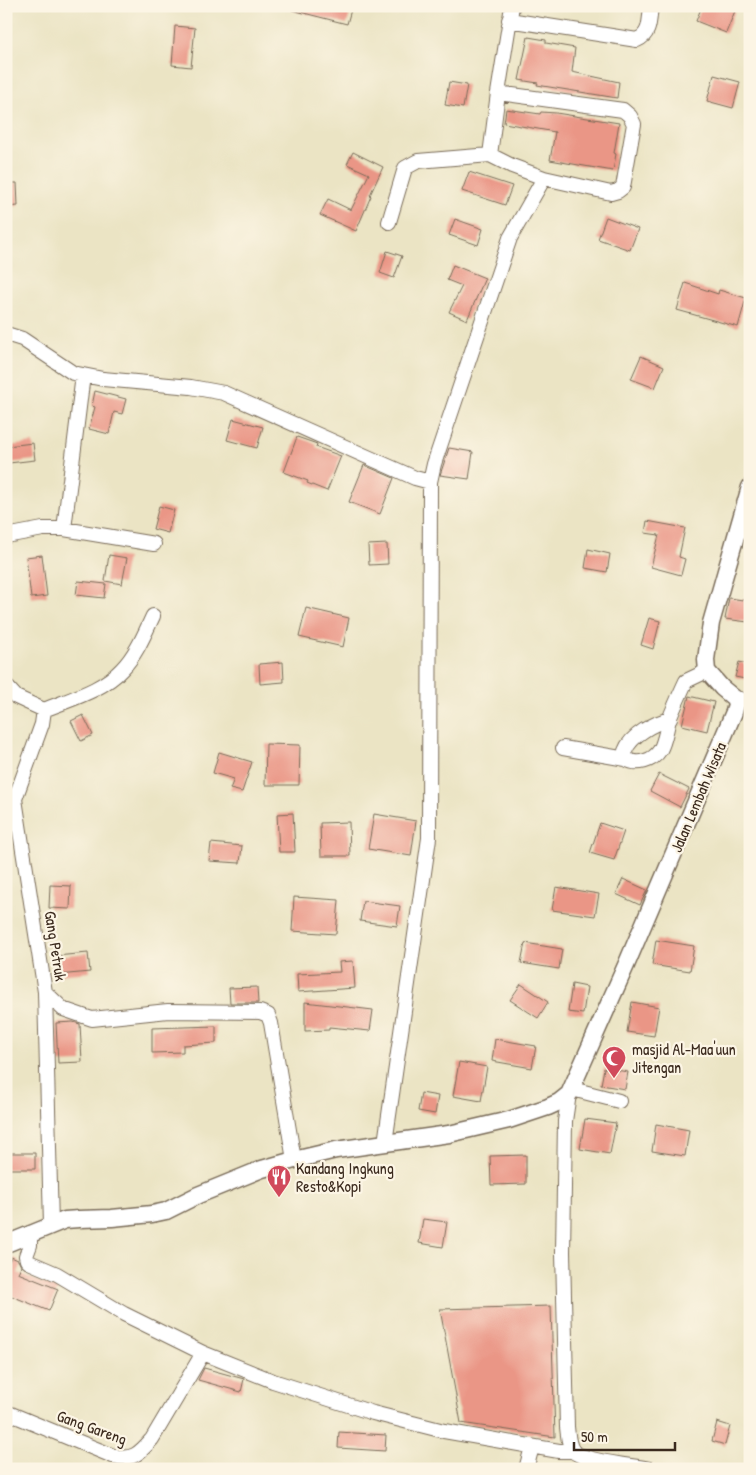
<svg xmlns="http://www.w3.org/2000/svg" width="756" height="1475" font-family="'Patrick Hand',sans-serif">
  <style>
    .building { fill: #ea9686 }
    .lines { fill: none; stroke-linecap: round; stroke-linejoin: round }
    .minor-casing { stroke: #796b58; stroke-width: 16 }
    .tertiary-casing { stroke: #796b58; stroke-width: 19 }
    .minor { stroke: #fff; stroke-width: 14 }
    .tertiary { stroke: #fff; stroke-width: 16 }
    .labels { text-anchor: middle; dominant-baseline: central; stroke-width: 4.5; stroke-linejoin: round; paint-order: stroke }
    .street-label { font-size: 16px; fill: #3b2a1e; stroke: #fcf5e5 }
    .poi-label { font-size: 16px; fill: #3b2a1e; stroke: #fcf5e5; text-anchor: start }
  </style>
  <rect width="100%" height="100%" fill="#fcf5e5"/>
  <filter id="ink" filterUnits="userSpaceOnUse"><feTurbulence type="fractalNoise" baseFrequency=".02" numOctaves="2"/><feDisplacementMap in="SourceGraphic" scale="10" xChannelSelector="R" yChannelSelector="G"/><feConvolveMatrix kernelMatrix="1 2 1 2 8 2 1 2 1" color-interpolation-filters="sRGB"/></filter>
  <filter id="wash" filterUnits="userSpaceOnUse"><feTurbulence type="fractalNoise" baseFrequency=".0096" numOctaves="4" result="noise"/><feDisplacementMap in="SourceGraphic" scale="20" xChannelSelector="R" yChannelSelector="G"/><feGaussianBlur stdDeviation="1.12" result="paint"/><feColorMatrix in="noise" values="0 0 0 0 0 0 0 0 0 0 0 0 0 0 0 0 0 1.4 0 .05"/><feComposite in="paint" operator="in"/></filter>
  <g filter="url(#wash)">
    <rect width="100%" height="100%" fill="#ebe4c4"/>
    <g id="blocks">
      <!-- building -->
      <path class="building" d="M292 6H352L347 24 292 10Z
        M702 6H737L726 33 696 21Z
        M175 26 195 28 191 67 172 65Z
        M528 37 546 40V43L575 48 572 72 619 82 617 98 537 85 538 83 519 80Z
        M714 75 740 82 733 108 707 101Z
        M449 82 467 85 463 108 445 105Z
        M506 109 540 114 541 112 556 113 619 123 614 153 616 154 613 171 550 160 555 132 504 123Z
        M353 152 383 167 370 195 371 196 356 231 320 215 328 199 351 210 369 174 347 164Z
        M469 172 512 186 505 205 462 191Z
        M6 183H17L18 206 7 207Z
        M606 217 638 229 630 250 598 239Z
        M455 219 483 229 478 245 449 235Z
        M387 251 402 256 394 278 380 273Z
        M453 265 485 278 467 320 449 312 462 286 447 280Z
        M685 283 718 294 719 290 746 298 738 327 677 310Z
        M641 356 664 366 655 388 631 379Z
        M95 391 126 399 122 414 114 412 109 434 89 429 95 407 92 406Z
        M233 419 263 427 257 448 227 440Z
        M297 437 317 444 316 447 341 456 327 491 307 483 308 481 284 472Z
        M33 443 35 460 9 463 7 446Z
        M449 448 473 452 469 479 440 475Z
        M364 465 394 478 380 514 349 502Z
        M159 506 174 510 168 533 153 529Z
        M647 521 685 528 679 557 685 559 681 575 651 567 659 535 645 533Z
        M387 544 388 564 369 565 368 545Z
        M588 549 610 554 607 572 585 568Z
        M42 555 47 596 31 598 26 557Z
        M109 555 127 558 122 584 105 581Z
        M78 581 106 584 104 598 76 595Z
        M729 598 750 601 748 622 725 619Z
        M306 608 349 618 343 647 299 637Z
        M649 618 660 621 653 649 641 645Z
        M283 662 284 682 260 684 259 664Z
        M739 662 750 665V680L735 677Z
        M689 696 714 702 707 731 682 725Z
        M83 715 93 735 81 741 71 721Z
        M266 744 300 745 299 785H265Z
        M219 752 252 762 242 792 230 789 234 779 213 773Z
        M659 774 689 789 680 807 650 791Z
        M293 813 295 852H279L277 814Z
        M374 814 416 821 411 856 368 849Z
        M349 822 350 856H321L320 823Z
        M600 823 624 831 614 860 590 853Z
        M211 843 242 846 240 863 209 861Z
        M623 879 647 890 640 905 616 894Z
        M50 885 71 886 70 909 49 908Z
        M556 887 599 894 595 916 552 910Z
        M294 897 339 900 336 934 292 931Z
        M363 901 400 906 397 926 360 921Z
        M656 940 694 946 690 971 652 965Z
        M525 943 562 949 559 969 521 963Z
        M88 953 90 972 58 975 56 956Z
        M353 961 355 988 298 992 297 974 340 972 339 962Z
        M521 984 548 1002 538 1018 510 1000Z
        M572 984 587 987 583 1014 568 1012Z
        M257 987 258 1003H230L229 988Z
        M305 1002 373 1010 370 1031 329 1027V1030L305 1031Z
        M632 1002 659 1007 654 1036 627 1032Z
        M73 1022 80 1024 82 1062 58 1063 56 1023Z
        M216 1026V1043L183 1045V1052L152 1053V1028Z
        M495 1039 536 1046 532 1068 492 1061Z
        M459 1062 487 1067 481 1101 453 1096Z
        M604 1068 628 1072 625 1089 601 1085Z
        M421 1093 438 1096 435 1114 418 1111Z
        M585 1119 616 1123 610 1154 580 1149Z
        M656 1124 689 1130 685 1156 652 1151Z
        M6 1153H35V1169H6Z
        M526 1155V1184L491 1185 490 1156Z
        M423 1219 447 1222 443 1247 419 1243Z
        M11 1257 18 1260 21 1266 18 1273 58 1289 49 1311 9 1295 6 1300V1268Z
        M551 1306 555 1437 461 1423 440 1309Z
        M204 1368 244 1379 241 1392 198 1380Z
        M717 1422 730 1426 725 1445 712 1441Z
        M339 1432 386 1435 385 1451 338 1448Z"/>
    </g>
  </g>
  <g filter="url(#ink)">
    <use href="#blocks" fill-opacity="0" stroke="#796b58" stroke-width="1"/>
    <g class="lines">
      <defs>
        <path id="minor" d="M509 20 637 40C651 34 649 20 651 6
          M498 93 623 110 630 116 634 124 623 187 618 191 611 193 544 178
          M490 155 498 93 512 6
          M6 334 22 339 73 373 103 379 191 387 224 393 415 478 430 482
          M64 529 83 375
          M6 536 43 529H64L154 544
          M6 686 16 697 44 710 42 724 15 799 45 992 51 1225
          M734 698 750 701
          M44 710C70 699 102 691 122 669 136 655 145 633 153 616
          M563 748 626 759C637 766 653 761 660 750 665 741 666 730 669 720 674 707 680 694 686 681L707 671
          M626 759 625 751C631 735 654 723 670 719
          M45 992 63 1009 92 1019 168 1011 260 1012 268 1015 271 1023 294 1160
          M572 1089 619 1101
          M569 1094 565 1121 563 1252 567 1427C568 1434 568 1445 573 1451 582 1461 635 1466 650 1469
          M385 1143 429 838 430 482 434 464 510 238 544 178 512 166 490 155 418 161 405 168 389 222
          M30 1233V1245L26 1256 27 1260 29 1262 57 1274 124 1314 203 1353 273 1381 373 1413 444 1431 559 1451H573
          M6 1412 113 1456C132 1461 139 1454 152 1439L203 1353
          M526 1469 532 1447"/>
        <path id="tertiary" d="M6 1244 65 1220 79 1219 112 1218 152 1214 166 1211 198 1195 262 1169 294 1160 336 1150 449 1134 509 1120 548 1107 559 1102 569 1094 627 963 734 712 736 704 734 698 722 688 707 671 706 660 711 623 750 487"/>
      </defs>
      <!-- minor casing -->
      <use href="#minor" class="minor-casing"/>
      <!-- tertiary casing -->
      <use href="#tertiary" class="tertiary-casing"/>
      <!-- minor -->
      <use href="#minor" class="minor"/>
      <!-- tertiary -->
      <use href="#tertiary" class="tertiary"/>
    </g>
  </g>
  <!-- icons -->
  <defs>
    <symbol id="mosque-pin" viewBox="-11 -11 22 30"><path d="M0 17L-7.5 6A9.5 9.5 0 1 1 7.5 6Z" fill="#d1495b" stroke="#fcf5e5"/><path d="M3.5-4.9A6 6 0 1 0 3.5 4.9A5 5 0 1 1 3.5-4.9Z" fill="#fff"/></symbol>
    <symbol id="restaurant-pin" viewBox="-11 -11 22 30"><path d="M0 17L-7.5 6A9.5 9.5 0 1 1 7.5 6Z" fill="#d1495b" stroke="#fcf5e5"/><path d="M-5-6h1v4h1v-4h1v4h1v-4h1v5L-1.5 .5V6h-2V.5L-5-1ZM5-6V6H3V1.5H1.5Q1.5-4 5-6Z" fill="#fff"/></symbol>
  </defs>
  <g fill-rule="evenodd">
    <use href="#mosque-pin" x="600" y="1044" width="28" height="38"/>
    <use href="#restaurant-pin" x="265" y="1163" width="28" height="38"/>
  </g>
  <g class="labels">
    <!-- street labels -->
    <g class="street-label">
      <text transform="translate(698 797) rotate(-67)">Jalan Lembah Wisata</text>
      <text transform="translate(56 946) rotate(81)">Gang Petruk</text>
      <text transform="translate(92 1427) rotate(20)">Gang Gareng</text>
    </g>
    <!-- poi labels -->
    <g class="poi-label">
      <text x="632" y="1049">masjid Al-Maa'uun<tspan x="632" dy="18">Jitengan</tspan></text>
      <text x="296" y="1168">Kandang Ingkung<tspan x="296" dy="18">Resto&amp;Kopi</tspan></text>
    </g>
  </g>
  <!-- margin -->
  <rect width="756" height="1475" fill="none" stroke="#fcf5e5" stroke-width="25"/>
  <!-- scale -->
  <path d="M574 1442v8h101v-8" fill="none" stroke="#3b2a1e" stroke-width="2.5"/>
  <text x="581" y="1442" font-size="15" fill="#3b2a1e" stroke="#fcf5e5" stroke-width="4" paint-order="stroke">50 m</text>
</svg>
